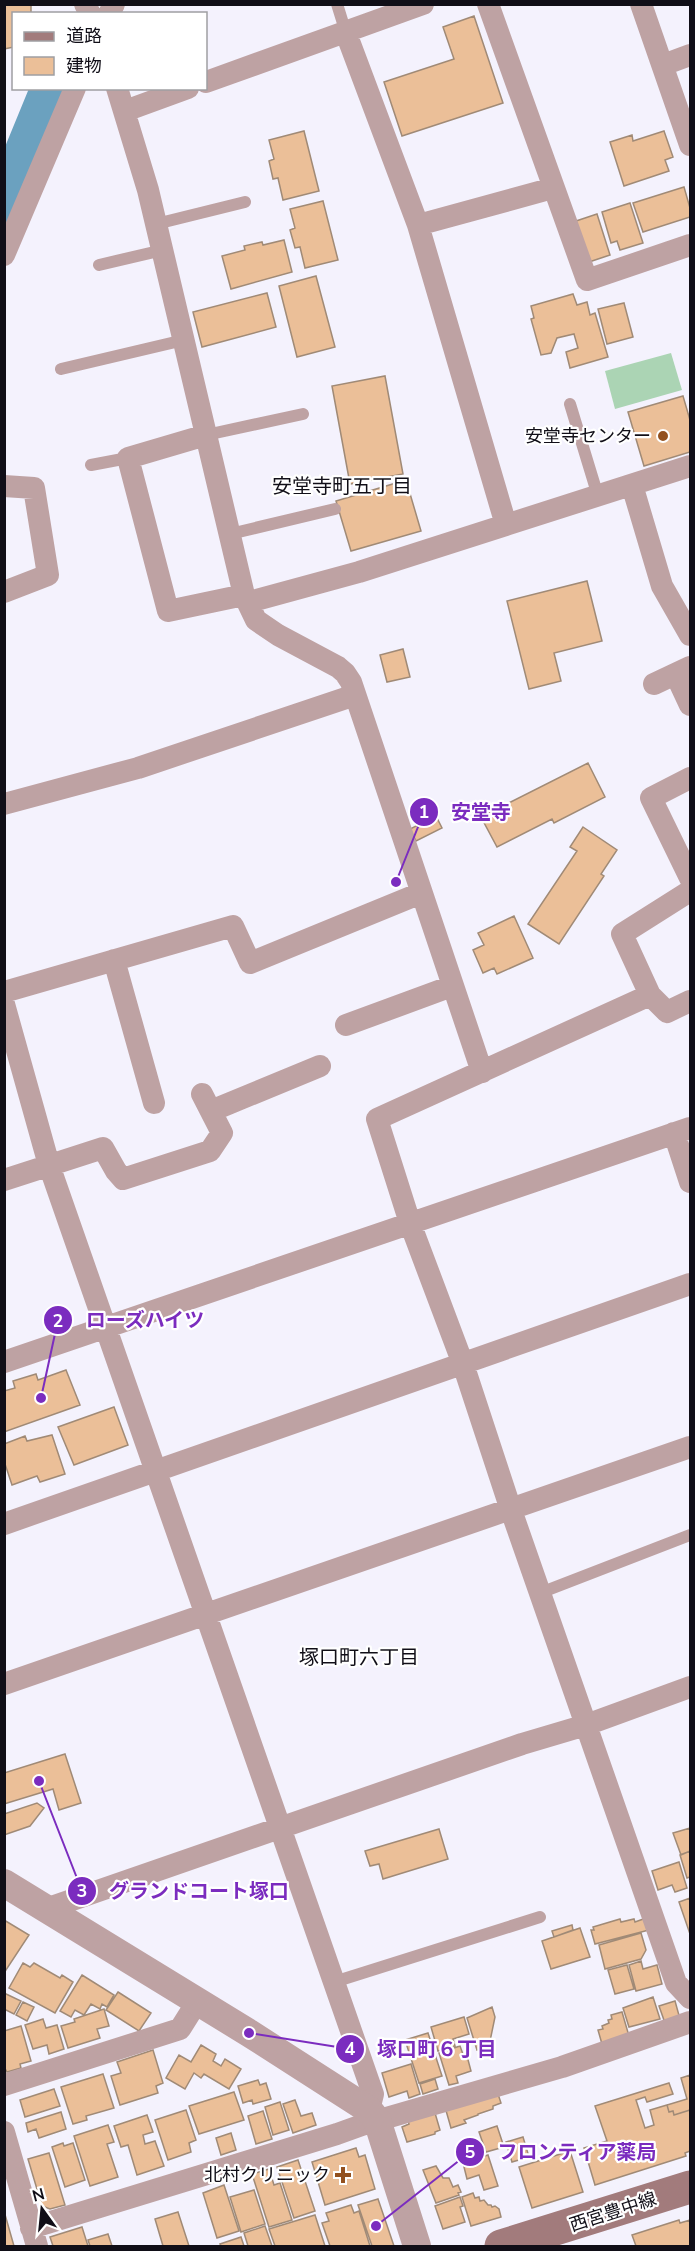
<svg xmlns="http://www.w3.org/2000/svg" width="695" height="2251" font-family="'Nunito Sans','Noto Sans JP',sans-serif">
  <style>
    .green { fill: #abd4b4 }
    .lines { fill: none; stroke-linecap: round; stroke-linejoin: round }
    .river { stroke: #6ba1bf; stroke-width: 44 }
    .building { fill: #ebbf98; stroke: #a08a76; stroke-width: 1.5 }
    .service { stroke: #bea2a3; stroke-width: 12 }
    .minor { stroke: #bea2a3; stroke-width: 22 }
    .tertiary { stroke: #bea2a3; stroke-width: 28 }
    .secondary { stroke: #a27b7c; stroke-width: 33 }
    .poi-dot { fill: #93511f; stroke: #fff; stroke-width: 2 }
    .labels { text-anchor: middle; dominant-baseline: central; stroke-width: 4.5; stroke-linejoin: round; paint-order: stroke }
    .poi-label { font-size: 18px; fill: #100e17; stroke: #fff; text-anchor: end }
    .street-label { font-size: 18px; fill: #100e17; stroke: #fff }
    .neighbourhood-label { font-size: 20px; fill: #100e17; stroke: #fff }
    .leader { fill: none; stroke: #7b2cbf; stroke-width: 2 }
    .callout-dot { fill: #7b2cbf; stroke: #fff; stroke-width: 2 }
    .mark-label { font-size: 18px; text-anchor: middle; font-weight: bold; fill: #fff }
    .callout-label { font-size: 20px; text-anchor: middle; font-weight: bold; fill: #7b2cbf; stroke: #fff; stroke-width: 4.5; stroke-linejoin: round; paint-order: stroke }
  </style>
  <rect width="100%" height="100%" fill="#f4f2fd"/>
  <!-- green -->
  <path class="green" d="M671 353 682 390 615 409 605 371Z"/>
  <g class="lines">
    <!-- river -->
    <path class="river" d="M4 207 53 88"/>
  </g>
  <!-- building -->
  <path class="building" d="M4 4H31V14H14V47L4 49Z
    M474 16 503 103 402 136 384 82 454 59 443 27Z
    M304 131 319 191 283 200 278 178 273 179 269 161 274 159 269 140Z
    M664 131 673 157 665 160 669 171 624 186 610 142 632 135 633 141Z
    M684 187 690 208V217L643 232 633 203Z
    M323 201 338 260 305 268 300 247 295 248 290 230 295 228 290 209Z
    M630 203 643 243 620 250 617 241 611 243 602 212Z
    M597 214 610 255 589 262 576 221Z
    M284 240 292 272 231 289 222 256 245 250 244 246 262 242 263 245Z
    M316 276 335 347 297 357 279 286Z
    M267 293 276 327 202 347 193 312Z
    M573 294 577 305 587 302 590 315 595 313 608 357 570 368 566 352 578 348 574 334 557 338 551 353 541 355 531 319 534 318 531 306Z
    M624 303 633 337 607 344 598 309Z
    M385 376 403 474 350 484 332 386Z
    M683 396 690 420V452L644 466 628 412Z
    M406 480 421 531 351 551 336 501Z
    M587 581 602 641 554 653 561 681 529 689 507 601Z
    M403 649 410 677 387 682 380 655Z
    M588 763 605 797 554 823 552 819 497 847 481 817Z
    M436 816 442 828 416 841 410 829Z
    M583 827 617 850 601 874 604 876 559 944 528 924 577 851 570 847Z
    M514 916 533 958 497 974 494 968 483 973 473 950 484 945 478 933Z
    M66 1370 80 1405 4 1432V1391L15 1388 13 1381 36 1374 38 1380Z
    M114 1407 128 1445 74 1465 58 1427Z
    M52 1435 65 1474 40 1482 37 1476 12 1485 4 1461V1444L25 1436 27 1441Z
    M65 1754 81 1803 59 1810 53 1789 4 1804V1773Z
    M37 1803 44 1808 30 1826 4 1835V1814Z
    M690 1828V1851L681 1855 673 1833Z
    M439 1829 448 1859 383 1879 379 1864 370 1866 365 1851Z
    M690 1851V1877L687 1878 680 1855Z
    M679 1862 687 1888 675 1892 672 1885 658 1890 652 1871Z
    M690 1898V1934L679 1902Z
    M646 1918 649 1930 595 1944 591 1930H594L593 1927 620 1919 621 1922 634 1919 635 1922Z
    M4 1920 29 1935 4 1973Z
    M572 1925 573 1930 554 1937 552 1931Z
    M580 1928 590 1957 551 1969 542 1941Z
    M641 1933 646 1950 641 1959 605 1969 599 1945Z
    M641 1961 643 1969 657 1965 662 1984 636 1991 629 1965Z
    M23 1963 30 1967 34 1963 60 1978 62 1975 73 1982 55 2013 9 1988Z
    M627 1965 634 1989 615 1994 608 1970Z
    M82 1975 114 1995 107 2007 102 2004 100 2009 91 2004 84 2015 75 2010 71 2017 60 2011Z
    M118 1992 151 2013 139 2031 106 2010Z
    M4 1993 21 2001 14 2014 4 2009Z
    M653 1997 660 2019 629 2027 623 2008Z
    M675 2001 680 2019 665 2023 659 2006Z
    M23 2002 34 2007 27 2021 16 2015Z
    M492 2007 495 2017 489 2046 477 2050 467 2018Z
    M104 2009 109 2026 97 2029 100 2038 68 2048 61 2026 75 2022 74 2019Z
    M622 2012 629 2036 602 2044 598 2030 603 2029 602 2026 609 2023 608 2020 612 2019 611 2015Z
    M464 2017 469 2034 453 2039 455 2046 438 2051 431 2027Z
    M43 2019 46 2028 57 2025 64 2049 49 2054 47 2045 33 2049 25 2025Z
    M21 2026 31 2061 20 2064 21 2068 7 2072 4 2067V2031Z
    M428 2033 442 2076 419 2083 405 2040Z
    M201 2045 216 2054 213 2061 221 2066 225 2059 241 2069 229 2089 204 2074 201 2078 194 2073 185 2089 166 2078 179 2055 191 2062Z
    M460 2046 464 2057 467 2056 471 2071 456 2076 458 2083 449 2085 439 2053Z
    M153 2050 163 2083 156 2086 158 2093 120 2105 111 2076 121 2073 117 2062Z
    M411 2064 420 2094 409 2098 407 2091 389 2097 382 2073Z
    M103 2074 114 2108 86 2116 87 2120 73 2124 61 2087Z
    M690 2075V2110L674 2115 673 2111 669 2112 667 2105 687 2099 681 2078Z
    M435 2079 438 2089 423 2094 420 2084Z
    M258 2080 260 2085 266 2083 271 2099 253 2104 252 2100 243 2103 238 2086Z
    M669 2083 673 2094 647 2102 645 2097 636 2100 645 2128 654 2125 650 2110 667 2105 669 2112 673 2111 674 2115 690 2110V2151L685 2153 686 2156 595 2185 584 2148 607 2141 595 2106Z
    M54 2089 60 2106 25 2117 20 2100Z
    M497 2091 501 2103 493 2106V2109L478 2114V2115L464 2120 466 2123 451 2128 445 2107Z
    M234 2092 244 2120 199 2134 189 2106Z
    M295 2100 301 2116 312 2113 316 2125 293 2133 283 2104Z
    M280 2102 289 2130 273 2135 265 2107Z
    M186 2110 196 2140 189 2143 191 2152 168 2160 155 2120Z
    M263 2111 272 2139 256 2144 248 2116Z
    M61 2112 66 2129 39 2138 36 2129 28 2132 26 2123Z
    M435 2113 440 2130 435 2132V2134L407 2142 402 2127 409 2124 408 2121Z
    M147 2115 153 2132 143 2135 145 2144 155 2141 164 2166 137 2175 128 2145 121 2147 114 2126Z
    M108 2125 114 2142 107 2144 118 2177 90 2186 74 2136Z
    M497 2126 504 2147 486 2152 479 2132Z
    M231 2133 236 2150 221 2155 216 2138Z
    M523 2137 529 2157 512 2162 506 2142Z
    M63 2143 64 2146 73 2143 85 2180 65 2187 52 2147Z
    M356 2148 359 2157 365 2155 375 2189 325 2205 312 2162Z
    M570 2151 583 2192 532 2208 519 2167Z
    M49 2153 65 2205 50 2209 42 2206 28 2159Z
    M488 2155 498 2186 484 2190 479 2175 467 2179 463 2163Z
    M298 2160 315 2211 294 2218 277 2167Z
    M436 2166 443 2178H449L453 2187 458 2185 461 2192 458 2193 459 2195 436 2203 423 2170Z
    M269 2169 274 2185 280 2183 292 2220 269 2227 252 2174Z
    M224 2185 239 2231 217 2238 203 2193Z
    M254 2190 265 2224 241 2232 230 2197Z
    M473 2193 475 2198 479 2197 480 2201 484 2200 488 2205H491L492 2207 495 2206 499 2209 501 2217 471 2226 462 2197Z
    M460 2197 463 2206 460 2207 465 2222 443 2229 435 2206Z
    M378 2199 394 2246H372L358 2205Z
    M351 2205 354 2213 359 2211 370 2246H330L322 2223 329 2221 326 2213Z
    M4 2211 14 2246H4Z
    M178 2212 189 2246H163L155 2219Z
    M315 2215 325 2246H275L269 2229Z
    M679 2220 680 2223 690 2220V2246H636L632 2235Z
    M265 2226 272 2246H248L244 2233Z
    M82 2227 88 2246H53L50 2237Z
    M108 2234 112 2246H90L88 2240Z
    M241 2237 244 2246H221L220 2244Z"/>
  <g class="lines">
    <!-- service -->
    <path class="service" d="M337 4 346 33
      M156 224 245 202
      M99 265 163 250
      M61 369 184 340
      M570 404 598 496
      M206 435 303 414
      M91 465 128 458
      M230 534 335 509
      M540 1593 690 1535
      M334 1982 540 1917"/>
    <!-- minor -->
    <path class="minor" d="M85 4 90 14
      M488 4 587 280 690 245
      M641 4 690 145
      M109 14 114 4
      M346 33 418 225 506 525
      M663 65 690 55
      M206 82 423 4
      M117 88 148 190 244 595 256 620 278 635 338 667 345 673 351 682 482 1072
      M125 111 188 88
      M418 225 553 188
      M4 255 75 88
      M206 435 128 458 168 611 244 595
      M632 485 662 586 690 635
      M4 486 34 488 48 575 4 592
      M249 602 359 572 690 466
      M676 675 690 705
      M654 684 690 667
      M690 778 651 798 690 878
      M4 804 138 768 355 695
      M690 891 622 934 650 995 667 1012 690 1001
      M114 960 154 1103
      M4 992 233 926 250 963 421 893
      M650 995 377 1119 410 1223 463 1364 511 1510 676 1983 690 1998
      M4 1004 49 1165 373 2094 369 2110
      M346 1025 452 986
      M211 1111 320 1066
      M674 1133 690 1182
      M4 1180 103 1148 116 1171 123 1179 210 1151 222 1133 202 1094
      M4 1362 690 1128
      M4 1524 690 1284
      M4 1684 690 1447
      M46 1909 522 1744 586 1725 690 1687
      M4 2085 180 2029 197 2002
      M4 2132 37 2246
      M31 2228 337 2134 362 2125 562 2067 690 2022"/>
    <!-- tertiary -->
    <path class="tertiary" d="M4 1883 249 2033 369 2110 377 2120 417 2246"/>
    <!-- secondary -->
    <path class="secondary" d="M501 2246 690 2187"/>
  </g>
  <!-- markers -->
  <g class="poi-dot">
    <circle cx="663" cy="436" r="6"/>
    <path d="M340 2166h6v6h6v6h-6v6h-6v-6h-6v-6h6z"/>
  </g>
  <g class="labels">
    <!-- poi labels -->
    <g class="poi-label">
      <text x="651" y="436">安堂寺センター</text>
      <text x="330" y="2175">北村クリニック</text>
    </g>
    <!-- street labels -->
    <g class="street-label">
      <text transform="translate(613 2212) rotate(-18)">西宮豊中線</text>
    </g>
    <!-- neighbourhood labels -->
    <g class="neighbourhood-label">
      <text x="342" y="486">安堂寺町五丁目</text>
      <text x="359" y="1657">塚口町六丁目</text>
    </g>
  </g>
  <!-- callouts -->
  <path class="leader" d="M396 882L424 812M41 1398L58 1320M39 1781L82 1891M249 2033L350 2049M376 2226L470 2152"/>
  <g class="callout-dot">
    <circle cx="396" cy="882" r="6"/>
    <circle cx="41" cy="1398" r="6"/>
    <circle cx="39" cy="1781" r="6"/>
    <circle cx="249" cy="2033" r="6"/>
    <circle cx="376" cy="2226" r="6"/>
    <circle cx="424" cy="812" r="15"/>
    <circle cx="58" cy="1320" r="15"/>
    <circle cx="82" cy="1891" r="15"/>
    <circle cx="350" cy="2049" r="15"/>
    <circle cx="470" cy="2152" r="15"/>
  </g>
  <g class="mark-label">
    <text x="424" y="818">1</text>
    <text x="58" y="1327">2</text>
    <text x="82" y="1897">3</text>
    <text x="350" y="2055">4</text>
    <text x="470" y="2158">5</text>
  </g>
  <g class="callout-label">
    <text x="481" y="819">安堂寺</text>
    <text x="145" y="1327">ローズハイツ</text>
    <text x="199" y="1898">グランドコート塚口</text>
    <text x="437" y="2056">塚口町６丁目</text>
    <text x="577" y="2159">フロンティア薬局</text>
  </g>
  <!-- border -->
  <rect width="695" height="2251" fill="none" stroke="#100e17" stroke-width="12"/>
  <!-- legend -->
  <rect x="12" y="12" width="195" height="78" fill="#ffffff" stroke="#9f9fa2" stroke-width="1.5"/>
  <rect x="24" y="32" width="30" height="9" fill="#a27b7c" stroke="#9f9fa2" stroke-width="1.5"/>
  <text x="66" y="42" font-size="18" fill="#100e17">道路</text>
  <rect x="24" y="57" width="30" height="18" fill="#ebbf98" stroke="#9f9fa2" stroke-width="1.5"/>
  <text x="66" y="72" font-size="18" fill="#100e17">建物</text>
  <!-- north arrow -->
  <g transform="translate(42 2209) rotate(345)" stroke="#ffffff" stroke-width="4.5" paint-order="stroke">
  <path d="M0-4.5L10 22L0 15L-10 22Z" fill="#100e17"/>
  <text y="-9" font-size="16" font-weight="bold" text-anchor="middle" fill="#100e17">N</text>
  </g>
</svg>
